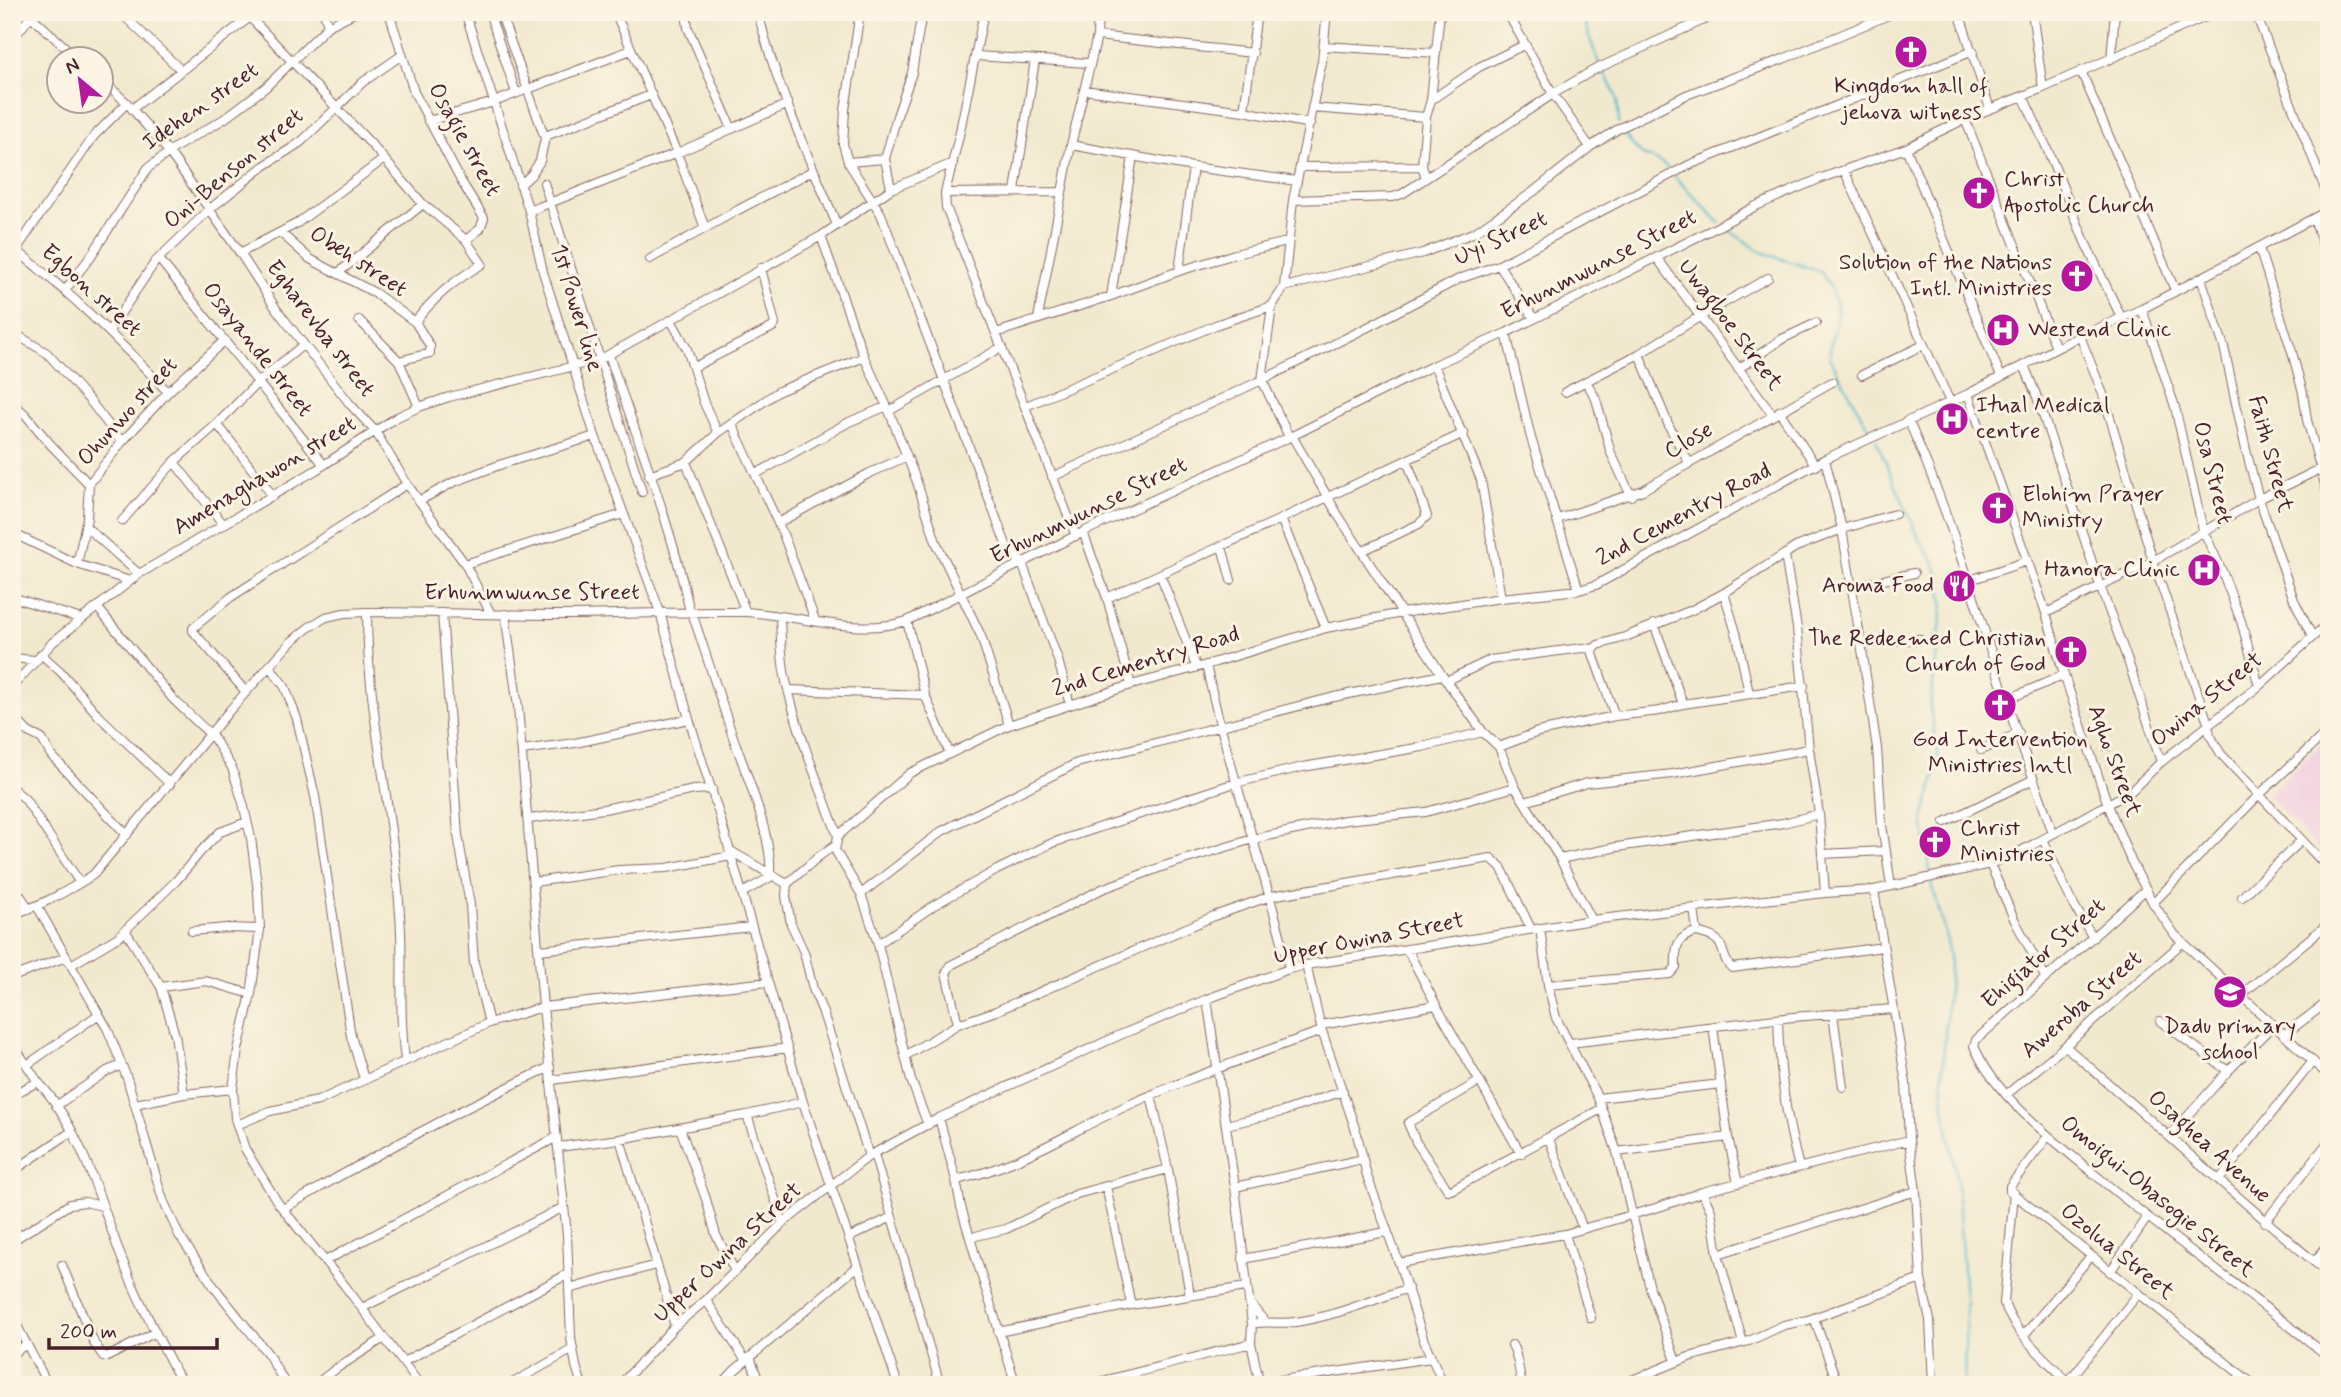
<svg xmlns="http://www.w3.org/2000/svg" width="2341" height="1397" font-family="Mynerve,sans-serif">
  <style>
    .built { fill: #f2cfe0 }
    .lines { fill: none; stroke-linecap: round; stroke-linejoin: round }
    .stream { stroke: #4bb3ca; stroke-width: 2 }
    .minor-casing { stroke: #846664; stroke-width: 10 }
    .major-casing { stroke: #846664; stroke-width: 13 }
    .minor { stroke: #fff; stroke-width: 8 }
    .major { stroke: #fff; stroke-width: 10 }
    .labels { text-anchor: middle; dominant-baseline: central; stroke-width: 6; stroke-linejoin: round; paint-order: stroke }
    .poi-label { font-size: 23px; fill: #4a1f2b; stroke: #fcf5e5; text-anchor: start }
    .street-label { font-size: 23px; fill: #4a1f2b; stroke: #fcf5e5 }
  </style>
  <rect width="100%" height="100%" fill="#fcf5e5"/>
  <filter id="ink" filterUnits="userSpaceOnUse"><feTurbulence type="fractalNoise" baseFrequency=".0143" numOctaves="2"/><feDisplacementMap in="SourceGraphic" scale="14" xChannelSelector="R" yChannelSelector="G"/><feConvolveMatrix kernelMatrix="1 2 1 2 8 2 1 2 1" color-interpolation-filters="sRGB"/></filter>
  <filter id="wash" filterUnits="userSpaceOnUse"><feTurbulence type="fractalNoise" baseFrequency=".00686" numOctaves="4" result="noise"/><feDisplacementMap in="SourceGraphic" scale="28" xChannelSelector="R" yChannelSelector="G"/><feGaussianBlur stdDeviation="1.57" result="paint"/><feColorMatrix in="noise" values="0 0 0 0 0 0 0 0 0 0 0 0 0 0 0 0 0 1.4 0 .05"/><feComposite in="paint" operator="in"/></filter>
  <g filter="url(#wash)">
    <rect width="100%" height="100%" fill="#f1e9ce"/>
    <!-- built -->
    <path class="built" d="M2329 737V860L2266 795Z"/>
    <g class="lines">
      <!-- stream -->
      <path class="stream" d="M1583 12 1589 36 1599 63
        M1603 70 1617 98 1619 123
        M1623 131C1629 140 1634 149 1643 155 1653 160 1662 161 1669 170
        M1675 177 1720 223
        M1724 227 1761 252 1821 272C1832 289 1841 303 1836 324 1833 336 1829 345 1830 357L1871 433
        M1876 440 1918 536 1934 562 1940 580 1943 605 1930 707 1939 763 1923 819 1930 871
        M1932 883 1947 941 1950 964 1942 1079 1944 1106 1957 1183 1966 1312 1964 1385"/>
    </g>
  </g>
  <g filter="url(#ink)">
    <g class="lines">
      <defs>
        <path id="minor" d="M120 12 181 70
          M245 12 371 144 423 204 466 240 482 264C454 281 435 296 415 322L375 293 310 259 281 233
          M324 12 328 26
          M389 12 414 92 461 181 484 218 480 229 466 240
          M465 12 529 211 543 272 595 436 660 612 689 719 719 814 803 1102 898 1385
          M489 12 516 93
          M500 12 545 138
          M550 12V17
          M615 12 677 153 705 228
          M686 12 688 28 732 129
          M758 12C776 86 808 156 837 225
          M860 12 845 110 843 144 848 162 881 214 1007 547 1022 563 1058 660 1070 705
          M984 12 959 136 945 193 946 207 1076 536
          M1507 12 1553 94 1590 147
          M1959 12 1990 109
          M2032 12 2043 88
          M2255 12 2329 199
          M2321 12 2329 28
          M31 16 79 60
          M1097 36 1253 53
          M12 40 34 12
          M1324 46 1436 53
          M976 56 1088 63
          M2111 59 2115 12
          M2081 71 2175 290
          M102 80 127 103 169 152 240 253 277 310 350 404 375 431 407 484 465 564 491 614
          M1084 90 1244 111 1310 124
          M2023 96 2046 146 2085 242 2121 317
          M1431 100 1479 67 1524 45
          M1312 108 1426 117
          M132 109 250 17
          M1244 111 1257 12
          M1965 119 2056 348
          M428 121 494 102 631 50
          M1071 145 1193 167 1297 181
          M1906 148 2001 377
          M848 162 885 159
          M1301 167 1422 166
          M1844 170 1950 402
          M1426 178 1422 166 1426 117 1431 100 1440 12
          M544 183 642 492
          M520 185 531 175 540 161 545 138 548 135 651 95
          M891 189 885 159 897 116 912 73 922 12
          M1015 191 1035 60
          M945 193 1061 192
          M1293 200 1393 197 1402 194 1553 94 1594 70 1721 12
          M529 211 677 153 788 104
          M2314 218 2329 264
          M821 236 864 357 889 411 917 482 936 542 981 636 1009 725
          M2259 248 2292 352 2303 393 2307 420 2329 499
          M12 250H16C72 294 119 341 168 392
          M240 253 296 224 384 159
          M1657 258 1773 415
          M159 259 324 465
          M650 259 738 210 814 170
          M12 265 16 250 94 136 127 103
          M1499 265 1534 319
          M1179 271 1193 167
          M338 273 423 204
          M2201 278 2224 347 2246 450 2259 499 2294 600 2312 636
          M1284 287 1423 253 1475 232 1533 192 1590 147 1618 129 1686 95 1783 59 1896 12
          M66 289 91 256 148 168 176 147 224 119 266 87 328 26 356 12
          M1111 296 1133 156
          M2142 309 2175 407 2203 530 2222 571 2241 621 2259 686
          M1038 318 1071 145 1097 36 1098 12
          M359 320 399 361 419 407
          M671 320 687 349 704 403 718 433
          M109 331 155 262 210 209 264 166 301 142 363 82 402 55
          M12 332 47 353 90 401 122 442
          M996 333 1111 296 1179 271 1235 254 1287 242
          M1506 333 1531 438 1579 590
          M2080 336 2103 394 2153 561 2208 723 2210 735 2221 754 2329 869
          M1639 354 1669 426 1689 463
          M609 355C638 440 671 524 690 612
          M399 361 430 353V346L415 322
          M1434 365 1481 480 1501 598
          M2024 365 2037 397 2100 586 2128 661 2161 762
          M694 367 773 327 775 324 761 268
          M1738 369 1782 339 1816 323
          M1862 375 1923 345
          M1586 381 1596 399 1611 453 1631 496
          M1565 392 1639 354 1699 317 1768 278
          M1968 394 2046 613 2064 675 2108 805 2131 861 2153 903 2175 935 2329 1076
          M12 403 24 413 51 445 89 484
          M1026 406 1218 324 1272 306
          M889 411 1002 347
          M1779 411 1816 466
          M1908 420C1949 510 1976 604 2005 697 2020 743 2037 788 2053 833
          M217 424 273 496
          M732 424 783 534 815 620
          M1292 436 1338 515 1442 675 1483 732 1499 747 1515 787 1560 859 1592 920
          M1289 437 1262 380 1272 306 1284 287 1293 200 1322 61 1327 12
          M1825 459 1842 529 1861 643 1877 748 1882 825 1891 886
          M174 462 224 525
          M756 474 849 422 885 407
          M649 475 686 462
          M1052 477 1262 380 1368 327 1459 279 1499 265 1689 165 1973 51
          M419 501 454 482 502 464 595 436
          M1281 519 1326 628
          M1558 519 1643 490 1832 382
          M122 521 174 462 217 424 258 382 303 345
          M778 523 868 474 907 456
          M85 526 139 574
          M1083 532 1107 598 1131 685
          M12 533 77 564 130 581
          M1222 547 1231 580
          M1362 551 1419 524 1427 516 1407 460
          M1785 555 1797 628 1809 749 1819 814 1825 893
          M77 564 87 518 89 484 122 442 168 392 225 340
          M465 564 623 514
          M1160 574 1196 666
          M1970 580 2027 561
          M1852 587 1914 573
          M1724 593 1737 636 1749 693
          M12 597 81 619
          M1107 598 1281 519 1464 433
          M97 607 173 699 213 737 232 768 243 803 251 838 258 892 260 929 251 994 238 1050 233 1089 235 1119 245 1149 278 1203 345 1286 420 1385
          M367 612C367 714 394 814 400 915 404 963 398 1011 405 1059
          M746 612 686 462 718 433 779 391 864 357
          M442 613 458 835 470 905 474 963 489 1023
          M692 613C706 654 719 695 733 737 744 767 777 849 769 878L742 893
          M2046 613 2153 561 2259 499 2320 469
          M505 614 518 707 543 1007 567 1235 571 1338 576 1366 582 1385
          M780 616C781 638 781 660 786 681 798 734 819 785 838 836L835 850 861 894 878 944 911 1080 928 1125
          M907 621 925 695 949 752
          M1654 624 1683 704
          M1861 643 1919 639
          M41 654 61 672 99 716 170 784
          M12 658 35 660
          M1206 665C1228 768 1264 867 1289 969
          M269 666 285 687 297 719 315 796 351 1036 364 1079
          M1446 681 1490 660 1582 648 1594 649 1598 645 1625 637 1692 610 1724 593 1796 547 1842 529 1895 514
          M12 687 53 642 139 574 316 470 397 417 419 407 449 397 599 360 821 236 891 189 953 163
          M788 690 925 695
          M246 692 193 631V628L231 597 407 484
          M2006 700 2064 675
          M12 715 28 732 42 739 51 755 127 835
          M1615 716 1660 711 1683 704 1804 686
          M1499 747 1538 732 1615 716 1593 654 1594 649
          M522 750 575 743 689 719
          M1981 750 2019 733
          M12 788 25 799 80 883
          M1525 802 1587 783 1673 774 1809 749
          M529 819 604 809 694 790 712 789
          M1945 822 2034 779
          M838 836 910 773 1009 725 1131 685 1206 665 1326 628 1402 613 1501 598 1579 590 1596 585 1825 459 1968 394 2080 336 2142 309 2329 210
          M2043 839 2070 898 2093 938
          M835 845 818 857 787 884 786 896 791 924 804 952 813 989 822 1010 869 1156
          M729 850 787 884
          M1822 854 1885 851
          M1560 859 1617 847 1783 823 1819 814
          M1990 864 2015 921 2045 977
          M534 882 619 870 667 868 731 856
          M12 883 29 909
          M2146 889C2090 941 2032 989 1976 1040L1974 1046C1995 1096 2052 1139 2093 1173 2170 1237 2251 1295 2329 1357
          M1874 890 1906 1083 1909 1140 1916 1191 1921 1279 1930 1320 1933 1385
          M861 894 942 831 1077 763 1334 697 1442 675
          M2242 897 2302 840
          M2153 903 2259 795 2329 730
          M37 906 108 1030 127 1078 163 1200 179 1235 215 1288 268 1354 286 1385
          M1694 908 1697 932
          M12 914C42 906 67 891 93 875L230 710 291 642 308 628 326 617 344 613 367 612C429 612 491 615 553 615 616 615 680 611 744 612 797 614 855 637 907 621L1083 532 1292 436 1434 365 1506 333 1717 227 1756 206 1819 179 1906 148 1965 119 2043 88 2217 12
          M1540 928 1548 985 1556 1018 1598 1098 1617 1152 1650 1288 1676 1361
          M125 930 161 987 175 1035 184 1094
          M192 931 226 928 260 929
          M878 944 936 904 997 870 1052 843 1235 783 1303 767 1422 747 1483 732
          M1407 949 1436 1005 1521 1154
          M540 950 751 927
          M71 965 118 937 176 881 203 849 220 832 247 822
          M1306 965 1322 1031 1357 1134 1367 1176 1399 1263 1424 1341 1444 1385
          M12 977 66 957
          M1548 985 1670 974 1676 967C1675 948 1676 936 1697 932 1703 934 1709 935 1714 938 1726 945 1721 960 1732 968L1883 947
          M161 987 206 981 251 994
          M2241 995 2329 923
          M1207 999 1235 1187 1252 1324 1251 1343 1260 1385
          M1833 1014 1843 1087
          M1778 1019C1779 1070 1786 1118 1799 1167
          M2160 1021 2228 1071
          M958 1024 946 973 951 965 1102 889 1167 865 1253 839 1345 820 1426 812 1515 787
          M1321 1025 1436 1005
          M1713 1027 1728 1137 1738 1183
          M2285 1034 2329 1001
          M12 1043 38 1082
          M1570 1043 1793 1017 1893 1009
          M2065 1046C2154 1122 2239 1200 2329 1274
          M905 1056 958 1024 996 1011 1214 916 1271 896 1491 858 1501 867 1531 929
          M27 1065 99 1014
          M552 1080 788 1048
          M1480 1081 1408 1123 1416 1142 1448 1190H1451L1601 1109
          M12 1095 38 1082C81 1126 100 1202 122 1259 139 1303 161 1343 183 1385
          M1151 1095 1168 1169 1190 1295
          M2006 1095 2065 1046 2183 942
          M1598 1098 1721 1084
          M135 1104 184 1094 233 1089
          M56 1106 107 1071 122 1065
          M747 1115 803 1102
          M939 1118 956 1180C1015 1168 1068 1133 1122 1108 1187 1078 1254 1055 1322 1031
          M237 1125 270 1111 318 1101 489 1023 543 1007 768 982
          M1226 1125 1282 1112 1343 1091
          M680 1128 706 1199 716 1235 735 1271
          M2048 1136 2010 1186V1191L2254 1385
          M2170 1136 2228 1071 2273 1025
          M620 1139 675 1326
          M1549 1139 1583 1229
          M558 1147 620 1139 747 1115 783 1223
          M1617 1152 1728 1137
          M874 1154 940 1385
          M12 1172 71 1132
          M2220 1179 2313 1061
          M956 1180 961 1207 976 1258 1016 1385
          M1106 1186 1131 1305
          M1235 1187 1363 1159
          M1702 1192 1711 1211 1718 1254 1743 1343
          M2014 1193 2004 1303C2015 1336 2048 1360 2071 1385
          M283 1209C370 1157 459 1110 550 1067
          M2265 1222 2329 1141
          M1565 1234 1659 1207 1702 1192 1909 1140
          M971 1237 1006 1229 1077 1194 1168 1169
          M848 1238 892 1217
          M12 1241 70 1204 85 1202 102 1206
          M1718 1254 1916 1191
          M1243 1259 1386 1232
          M325 1261 557 1137
          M2314 1262 2329 1244
          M1399 1263 1565 1234 1591 1318
          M62 1265 94 1343 103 1356 107 1357 154 1333
          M2110 1272 2147 1218
          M569 1289 656 1265
          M706 1300 746 1361
          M1249 1302 1265 1322
          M362 1308 564 1207
          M12 1316 48 1385
          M1814 1318 1838 1385
          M1252 1324C1267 1321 1281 1324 1296 1322 1335 1316 1371 1301 1408 1288
          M998 1332 1131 1305 1246 1287
          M2024 1335 2091 1256
          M1512 1345C1518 1354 1519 1373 1522 1385
          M12 1354 27 1344
          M750 1357 760 1385
          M403 1362 568 1274
          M1989 1381 1992 1385
          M2068 1382 2138 1294
          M1260 1383 1431 1358
          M315 1385 337 1368 384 1338
          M509 1385 573 1349
          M620 1385 675 1326 706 1300 783 1223 869 1156 939 1118 1120 1035 1207 999 1289 969 1306 965 1592 920 1825 893 1874 890 1990 864 2021 851 2130 792 2161 762 2259 686 2329 622
          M721 1385 735 1370 858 1266
          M1087 1385 1251 1343
          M1620 1385 1689 1357 1749 1341 1784 1325 1808 1320 1921 1279
          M2233 1385 2241 1375"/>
        <path id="major" d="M2323 1385 2329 1372"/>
      </defs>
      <!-- minor casing -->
      <use href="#minor" class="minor-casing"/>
      <!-- major casing -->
      <use href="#major" class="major-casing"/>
      <!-- minor -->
      <use href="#minor" class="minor"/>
      <!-- major -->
      <use href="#major" class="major"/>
    </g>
  </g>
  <!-- icons -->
  <defs>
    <symbol id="church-disc" viewBox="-11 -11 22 22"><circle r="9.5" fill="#b5179e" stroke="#fcf5e5"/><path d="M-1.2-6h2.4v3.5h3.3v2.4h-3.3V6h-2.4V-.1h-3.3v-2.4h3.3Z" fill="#fff"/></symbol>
    <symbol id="hospital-disc" viewBox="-11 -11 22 22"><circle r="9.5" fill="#b5179e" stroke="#fcf5e5"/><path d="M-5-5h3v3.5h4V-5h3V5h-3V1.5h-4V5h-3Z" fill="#fff"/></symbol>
    <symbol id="restaurant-disc" viewBox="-11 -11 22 22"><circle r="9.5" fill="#b5179e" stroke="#fcf5e5"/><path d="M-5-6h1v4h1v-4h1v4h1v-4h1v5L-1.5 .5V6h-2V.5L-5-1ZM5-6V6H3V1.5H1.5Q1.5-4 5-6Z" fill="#fff"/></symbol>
    <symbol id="school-disc" viewBox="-11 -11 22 22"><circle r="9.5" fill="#b5179e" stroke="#fcf5e5"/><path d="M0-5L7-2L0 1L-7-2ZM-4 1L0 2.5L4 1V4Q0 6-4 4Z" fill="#fff"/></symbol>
  </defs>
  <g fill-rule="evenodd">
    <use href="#church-disc" x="1892" y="33" width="38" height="38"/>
    <use href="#church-disc" x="1960" y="174" width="38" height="38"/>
    <use href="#church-disc" x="2058" y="257" width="38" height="38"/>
    <use href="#hospital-disc" x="1984" y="311" width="38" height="38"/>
    <use href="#hospital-disc" x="1933" y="400" width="38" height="38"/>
    <use href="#church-disc" x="1979" y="489" width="38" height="38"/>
    <use href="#hospital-disc" x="2185" y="551" width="38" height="38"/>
    <use href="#restaurant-disc" x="1940" y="567" width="38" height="38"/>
    <use href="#church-disc" x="2052" y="633" width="38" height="38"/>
    <use href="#church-disc" x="1981" y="686" width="38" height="38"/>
    <use href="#church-disc" x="1916" y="823" width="38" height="38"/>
    <use href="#school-disc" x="2211" y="973" width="38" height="38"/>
  </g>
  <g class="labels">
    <!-- poi labels -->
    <g class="poi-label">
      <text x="1911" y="87" text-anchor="middle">Kingdom hall of<tspan x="1911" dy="26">jehova witness</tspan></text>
      <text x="2004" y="180">Christ<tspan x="2004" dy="26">Apostolic Church</tspan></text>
      <text x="2052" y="263" text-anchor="end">Solution of the Nations<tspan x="2052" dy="26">Intl. Ministries</tspan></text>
      <text x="2028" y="330">Westend Clinic</text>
      <text x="1976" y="406">Itual Medical<tspan x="1976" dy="26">centre</tspan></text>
      <text x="2022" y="495">Elohim Prayer<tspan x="2022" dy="26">Ministry</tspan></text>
      <text x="2180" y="570" text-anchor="end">Hanora Clinic</text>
      <text x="1934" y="586" text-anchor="end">Aroma Food</text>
      <text x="2046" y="639" text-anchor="end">The Redeemed Christian<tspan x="2046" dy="26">Church of God</tspan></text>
      <text x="2000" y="740" text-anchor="middle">God Intervention<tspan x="2000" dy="26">Ministries Intl</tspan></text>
      <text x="1960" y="829">Christ<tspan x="1960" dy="26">Ministries</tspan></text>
      <text x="2230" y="1027" text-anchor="middle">Dadu primary<tspan x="2230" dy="26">school</tspan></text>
    </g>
    <!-- street labels -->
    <g class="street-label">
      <text transform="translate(201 107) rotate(-35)">Idehen street</text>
      <text transform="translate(464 140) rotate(61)">Osagie street</text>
      <text transform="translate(234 169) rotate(-40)">Oni-Benson street</text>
      <text transform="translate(1501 239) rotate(-25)">Uyi Street</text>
      <text transform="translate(358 262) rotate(33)">Obeh street</text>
      <text transform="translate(1599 265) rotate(-27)">Erhunmwunse Street</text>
      <text transform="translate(91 291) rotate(42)">Egbon street</text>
      <text transform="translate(576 308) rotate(73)">1st Power line</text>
      <text transform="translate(1730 325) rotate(53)">Uwagboe Street</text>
      <text transform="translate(320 329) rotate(53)">Egharevba street</text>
      <text transform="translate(257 350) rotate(52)">Osayande street</text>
      <text transform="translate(128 412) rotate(-48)">Ohunwo street</text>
      <text transform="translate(1689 441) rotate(-30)">Close</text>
      <text transform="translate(2270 454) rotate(75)">Faith Street</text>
      <text transform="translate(2212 473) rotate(76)">Osa Street</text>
      <text transform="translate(265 476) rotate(-31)">Amenaghawon street</text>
      <text transform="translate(1089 511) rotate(-26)">Erhunmwunse Street</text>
      <text transform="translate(1684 515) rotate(-28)">2nd Cementry Road</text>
      <text x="532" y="593">Erhunmwunse Street</text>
      <text transform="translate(1146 662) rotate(-17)">2nd Cementry Road</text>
      <text transform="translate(2207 700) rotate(-39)">Owina Street</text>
      <text transform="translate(2114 761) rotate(70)">Agho Street</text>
      <text transform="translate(1369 939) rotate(-11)">Upper Owina Street</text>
      <text transform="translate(2044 954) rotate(-41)">Ehigiator Street</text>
      <text transform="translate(2082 1005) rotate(-41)">Aweroba Street</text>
      <text transform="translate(2209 1147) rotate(42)">Osaghea Avenue</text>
      <text transform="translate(2157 1197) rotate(39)">Omoigui-Obasogie Street</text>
      <text transform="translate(2117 1252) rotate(39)">Ozolua Street</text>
      <text transform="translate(728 1253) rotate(-43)">Upper Owina Street</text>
    </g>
  </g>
  <!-- margin -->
  <rect width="2341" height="1397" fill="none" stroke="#fcf5e5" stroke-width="42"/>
  <!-- north arrow -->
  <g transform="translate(80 80) rotate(331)"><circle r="33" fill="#fcf5e5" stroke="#b59f9b" stroke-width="2"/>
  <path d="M0-5L12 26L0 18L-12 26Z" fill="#b5179e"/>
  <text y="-10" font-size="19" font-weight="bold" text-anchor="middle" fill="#4a1f2b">N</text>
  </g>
  <!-- scale -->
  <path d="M49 1338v10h168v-10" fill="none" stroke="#4a1f2b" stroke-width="3.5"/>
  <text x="60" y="1338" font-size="21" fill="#4a1f2b" stroke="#fcf5e5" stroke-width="5" paint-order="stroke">200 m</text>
</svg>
